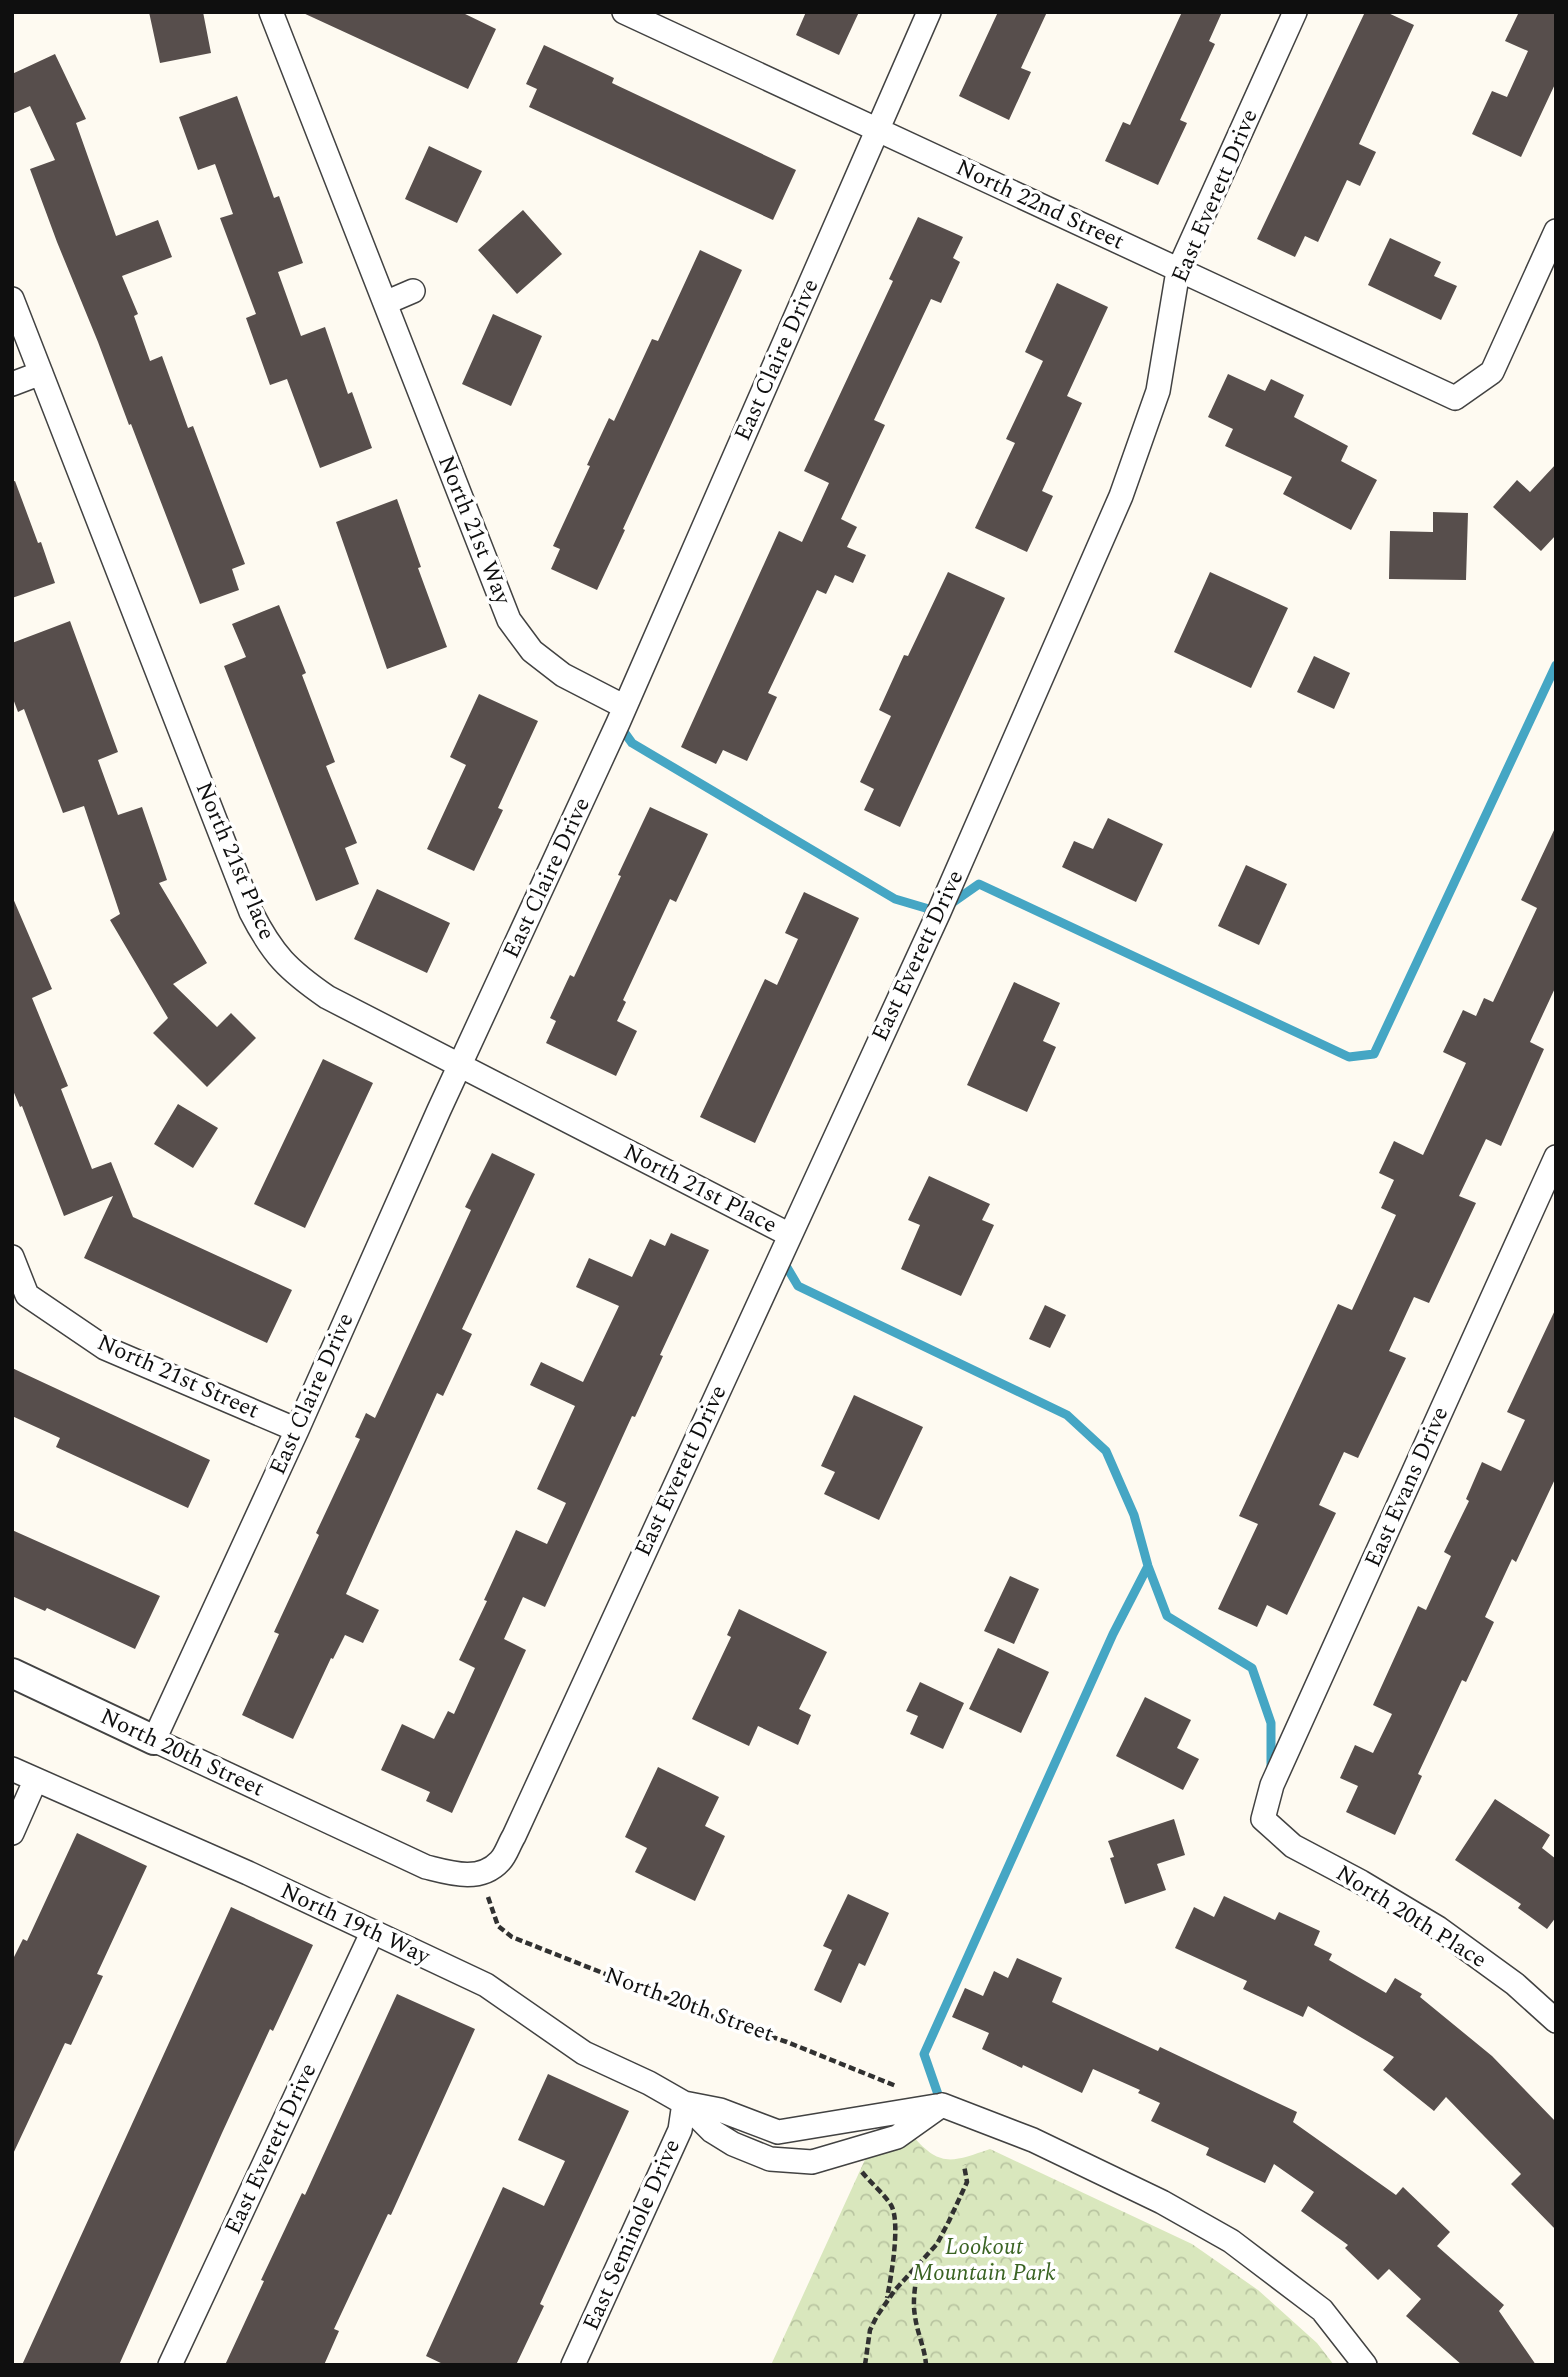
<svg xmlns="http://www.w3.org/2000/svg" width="1568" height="2377" font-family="Spectral,serif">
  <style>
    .park { fill: url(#park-crowns) }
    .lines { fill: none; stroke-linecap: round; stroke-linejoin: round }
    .stream { stroke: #45a6c4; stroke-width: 9 }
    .building { fill: #574e4c }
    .minor-casing { stroke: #424242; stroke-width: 26 }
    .tertiary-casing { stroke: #424242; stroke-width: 32 }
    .path { stroke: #313131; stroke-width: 4.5; stroke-dasharray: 7 3.5; stroke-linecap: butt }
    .minor { stroke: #fff; stroke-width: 23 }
    .tertiary { stroke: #fff; stroke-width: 28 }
    .labels { text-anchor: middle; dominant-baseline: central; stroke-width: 7; stroke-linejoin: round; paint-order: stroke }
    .street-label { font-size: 23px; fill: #0f0f0f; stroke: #fff }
    .park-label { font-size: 23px; font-style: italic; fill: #3a6323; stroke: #fff }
  </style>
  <defs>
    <pattern id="park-crowns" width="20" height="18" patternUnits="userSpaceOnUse" patternTransform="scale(1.75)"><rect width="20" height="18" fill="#d9e7bd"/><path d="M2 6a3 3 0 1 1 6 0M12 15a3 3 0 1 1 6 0" fill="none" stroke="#b9c5a1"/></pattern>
  </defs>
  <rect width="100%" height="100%" fill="#fefaf1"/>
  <!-- park -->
  <path class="park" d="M912 2135C940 2168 952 2162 990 2149L1192 2244 1258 2290 1317 2343 1334 2365H771L869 2151Z"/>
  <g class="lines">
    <!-- stream -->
    <path class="stream" d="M619 725 632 743 895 899 939 912 979 884 1349 1057 1374 1054 1556 665
      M782 1259 798 1286 1067 1415 1106 1451 1134 1515 1148 1566 1167 1616 1252 1668 1271 1723V1769
      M941 2103 924 2054 1113 1634 1148 1566"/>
  </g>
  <!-- building -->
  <path class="building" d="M149 12H203L211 53 160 63Z
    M301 12H461L496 29 468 89Z
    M806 12H859L839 55 796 35Z
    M998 12H1047L1021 68 1031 72 1009 120 959 96Z
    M1182 12H1222L1209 41 1215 44 1180 120 1187 123 1158 185 1105 161 1123 122 1130 125Z
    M1365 12H1386L1414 25 1359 144 1376 152 1360 186 1347 180 1318 242 1305 236 1295 257 1257 239Z
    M1519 12H1556V82L1521 157 1472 134 1492 91 1507 97 1528 51 1505 41Z
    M544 45 614 78 612 83 796 170 773 220 529 107 537 89 526 84Z
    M55 54 86 119 76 123 116 236 158 220 172 257 122 276 138 314 134 316 150 361 162 356 188 428 193 426 245 564 232 569 239 590 200 604 131 424 129 425 98 342 57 242 30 169 55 160 30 106 12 114V74Z
    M237 96 274 198 279 196 303 263 278 272 301 336 325 327 348 394 352 392 372 448 320 468 287 379 270 385 246 318 256 314 220 218 233 214 215 164 198 170 179 117Z
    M429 146 482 171 457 223 405 199Z
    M523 210 562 254 517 294 478 250Z
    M918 217 963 237 953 258 960 262 941 303 931 299 874 420 885 425 841 519 857 527 847 547 866 555 853 583 835 575 826 594 817 590 768 693 777 697 747 761 723 750 716 764 681 747 779 531 802 542 829 483 804 471 893 281 889 279Z
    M1390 238 1441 262 1434 276 1457 286 1441 320 1368 285Z
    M700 250 742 270 623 529 625 530 597 590 551 569 560 549 553 546 590 466 587 465 609 418 614 421 652 339 658 341Z
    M1057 283 1108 307 1067 396 1082 403 1042 491 1053 496 1027 552 975 528 1015 443 1006 439 1043 361 1025 352Z
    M493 314 542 336 511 406 462 384Z
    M1228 374 1265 391 1271 379 1304 395 1294 417 1348 446 1341 461 1377 480 1351 530 1283 494 1292 477 1225 446 1233 429 1208 417Z
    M1556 464V535L1541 551 1493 507 1517 480 1530 492Z
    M15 481 38 543 41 542 55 583 12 598V482Z
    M397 499 421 567 418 568 447 647 387 669 336 522Z
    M1433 512 1468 513 1466 580 1389 579 1390 531 1433 532Z
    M948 572 1005 598 900 827 864 810 874 789 860 782 891 716 879 710 904 655 908 656Z
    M1210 572 1288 608 1251 688 1174 652Z
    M279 605 306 673 302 675 335 762 326 766 357 843 345 848 359 884 316 901 224 666 246 657 232 624Z
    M70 621 118 752 98 760 118 815 142 807 167 880 159 883 207 963 173 984 217 1027 231 1013 256 1038 207 1087 153 1033 168 1018 110 920 120 914 84 806 63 813 24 709 18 712 12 696V643Z
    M1314 656 1350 673 1334 709 1297 692Z
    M479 694 538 721 498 808 503 810 474 871 427 849 466 765 450 757Z
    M650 807 708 834 676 902 670 899 623 1000 626 1002 617 1021 637 1031 616 1076 546 1043 556 1021 550 1018 570 975 574 977 621 876 618 875Z
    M1108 818 1163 844 1136 902 1062 867 1074 841 1093 849Z
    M1556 826V986L1530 1042 1544 1049 1501 1146 1486 1139 1459 1196 1476 1203 1429 1303 1414 1297 1389 1351 1406 1358 1358 1458 1344 1452 1319 1505 1336 1513 1287 1615 1267 1605 1257 1627 1218 1609 1258 1524 1239 1516 1338 1304 1352 1310 1396 1215 1381 1208 1394 1180 1379 1173 1394 1141 1423 1155 1466 1063 1443 1052 1463 1010 1476 1016 1484 998 1493 1002 1537 908 1521 900Z
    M1246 865 1287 884 1259 945 1218 926Z
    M377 889 450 923 427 973 354 939Z
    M804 892 859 918 755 1143 700 1117 765 979 777 985 798 939 785 933Z
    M12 896 52 989 32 998 68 1086 61 1089 92 1169 111 1162 133 1217 292 1290 267 1343 84 1258 113 1196 64 1216 22 1106 20 1107 12 1088Z
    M1014 982 1060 1003 1043 1041 1056 1047 1027 1112 967 1085Z
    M323 1059 373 1083 305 1228 254 1204Z
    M178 1104 218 1128 193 1168 154 1144Z
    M492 1153 535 1174 462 1329 472 1334 443 1396 437 1393 346 1594 379 1610 363 1643 345 1635 333 1659 331 1658 293 1739 242 1715 279 1634 274 1632 319 1535 316 1533 360 1439 355 1437 366 1413 375 1418 471 1210 465 1207Z
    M929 1176 990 1204 982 1220 994 1225 961 1296 901 1269 920 1225 908 1220Z
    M671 1233 709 1250 660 1355 663 1356 635 1417 632 1416 545 1607 523 1597 504 1639 526 1650 452 1813 426 1801 430 1792 381 1770 402 1724 434 1739 448 1711 454 1714 475 1668 459 1660 487 1601 484 1600 516 1530 547 1544 566 1503 537 1489 575 1406 530 1385 541 1362 583 1382 619 1306 576 1287 589 1258 632 1277 650 1239 665 1246Z
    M1045 1305 1066 1315 1050 1348 1029 1339Z
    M1556 1308V1477L1516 1562 1512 1559 1485 1617 1494 1622 1466 1682 1462 1680 1418 1774 1422 1776 1395 1835 1346 1812 1358 1786 1340 1778 1355 1745 1373 1753 1392 1714 1373 1705 1418 1606 1426 1610 1451 1556 1444 1552 1469 1501 1466 1499 1482 1462 1501 1471 1525 1420 1507 1412Z
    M12 1368 210 1460 188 1508 56 1447 60 1438 12 1416Z
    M854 1395 923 1427 879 1520 824 1494 835 1472 821 1466Z
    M12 1530 160 1596 135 1649 47 1608 45 1611 12 1596Z
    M1010 1576 1039 1589 1014 1644 984 1631Z
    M739 1609 827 1652 799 1709 811 1715 798 1745 758 1726 749 1746 692 1719 731 1637 727 1635Z
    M998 1648 1049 1672 1021 1733 969 1709Z
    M920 1682 964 1703 943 1749 910 1734 918 1716 906 1711Z
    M1145 1697 1191 1720 1177 1748 1199 1759 1183 1790 1116 1756Z
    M658 1767 719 1797 705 1826 725 1836 695 1901 635 1872 647 1848 625 1837Z
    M1495 1799 1550 1835 1542 1848 1556 1859V1917L1547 1929 1518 1908 1521 1904 1455 1860Z
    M1174 1819 1185 1855 1157 1864 1166 1890 1125 1904 1110 1858 1114 1857 1108 1841Z
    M77 1833 147 1866 97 1974 103 1976 71 2045 65 2043 12 2156V1961L23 1939 27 1941Z
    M848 1894 889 1913 865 1966 859 1963 841 2003 814 1990 832 1950 823 1946Z
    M1224 1896 1275 1920 1279 1912 1320 1931 1314 1945 1332 1954 1329 1960 1386 1993 1395 1978 1422 1994 1420 1997 1492 2056 1556 2122V2230L1511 2184 1521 2174 1446 2097 1434 2111 1383 2070 1394 2057 1308 2006 1303 2017 1243 1989 1247 1981 1175 1948 1194 1907 1214 1917Z
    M231 1907 313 1945 273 2031 270 2029 222 2133 119 2365H22Z
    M1017 1958 1062 1978 1052 2002 1158 2051 1160 2047 1297 2112 1293 2122 1396 2195 1403 2187 1450 2232 1437 2246 1504 2305 1499 2311 1536 2365H1462L1406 2316 1421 2299 1389 2269 1378 2280 1345 2248 1348 2245 1301 2211 1314 2192 1274 2164 1265 2183 1206 2155 1209 2148 1151 2121 1160 2103 1138 2093 1140 2090 1093 2069 1082 2093 1023 2065 1022 2068 982 2049 989 2033 952 2017 965 1988 983 1996 994 1971 1008 1978Z
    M397 1994 475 2029 391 2215 388 2214 334 2329 339 2331 324 2365H225L264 2281 261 2280 302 2193 305 2195Z
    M548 2074 629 2111 540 2304 544 2306 516 2365H445L426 2356 503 2187 544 2206 565 2161 518 2140Z"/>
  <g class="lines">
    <defs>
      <path id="minor" d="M271 12 509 620 532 651 563 675 625 707
        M624 12 1455 398 1492 372 1556 231
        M929 12 618 723 439 1110 297 1430 154 1740 426 1867C450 1873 480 1883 500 1861 506 1855 509 1844 514 1836L939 912 1121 496 1158 391 1178 271 1295 12
        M12 299 251 912C273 955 288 970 327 997L790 1235
        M385 303 413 291
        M12 384 41 373
        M1556 1157 1272 1785 1263 1819 1293 1846 1361 1882 1438 1928 1515 1984 1556 2021
        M12 1257 27 1295 105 1348 297 1430
        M12 1769 248 1873 486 1985 584 2053 649 2083 684 2103 712 2131 733 2144 770 2159 812 2162 897 2137 942 2105
        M12 1833 35 1781
        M684 2103 720 2110 778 2132 936 2106
        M942 2105 1033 2140 1162 2202 1231 2241 1322 2310 1365 2365
        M170 2365 372 1933
        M573 2365 680 2130 684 2103"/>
      <path id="tertiary" d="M12 1673 154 1740"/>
    </defs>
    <!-- minor casing -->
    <use href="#minor" class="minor-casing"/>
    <!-- tertiary casing -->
    <use href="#tertiary" class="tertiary-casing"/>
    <!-- path -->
    <path class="path" d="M488 1897 498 1926 512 1937 714 2017 787 2042 896 2086
      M862 2172C869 2181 886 2196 891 2205 901 2222 891 2278 887 2298
      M918 2266C916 2282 912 2300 915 2316 917 2333 925 2348 926 2365
      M865 2365 870 2330 877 2316 895 2290 937 2244 949 2221 967 2182 964 2165"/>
    <!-- minor -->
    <use href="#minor" class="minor"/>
    <!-- tertiary -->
    <use href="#tertiary" class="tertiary"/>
  </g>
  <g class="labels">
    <!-- street labels -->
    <g class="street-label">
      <text transform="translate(1215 196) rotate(-67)">East Everett Drive</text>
      <text transform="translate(1040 205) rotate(25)">North 22nd Street</text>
      <text transform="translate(777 360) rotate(-66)">East Claire Drive</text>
      <text transform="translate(474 530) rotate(68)">North 21st Way</text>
      <text transform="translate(235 861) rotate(67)">North 21st Place</text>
      <text transform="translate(547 878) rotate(-65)">East Claire Drive</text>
      <text transform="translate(918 956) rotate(-65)">East Everett Drive</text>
      <text transform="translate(700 1189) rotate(27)">North 21st Place</text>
      <text transform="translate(178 1377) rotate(24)">North 21st Street</text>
      <text transform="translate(312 1394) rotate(-66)">East Claire Drive</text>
      <text transform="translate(681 1471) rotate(-65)">East Everett Drive</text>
      <text transform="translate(1407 1487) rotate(-66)">East Evans Drive</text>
      <text transform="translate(182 1753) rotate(25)">North 20th Street</text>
      <text transform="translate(1411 1917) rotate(32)">North 20th Place</text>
      <text transform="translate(355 1924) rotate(25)">North 19th Way</text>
      <text transform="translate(689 2005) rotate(20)">North 20th Street</text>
      <text transform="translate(271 2149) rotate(-65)">East Everett Drive</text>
      <text transform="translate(632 2235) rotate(-66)">East Seminole Drive</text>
    </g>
    <!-- park labels -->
    <g class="park-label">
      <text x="984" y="2247">Lookout<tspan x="984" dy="26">Mountain Park</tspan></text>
    </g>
  </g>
  <!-- border -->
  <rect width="1568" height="2377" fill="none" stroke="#0f0f0f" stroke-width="28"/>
</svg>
